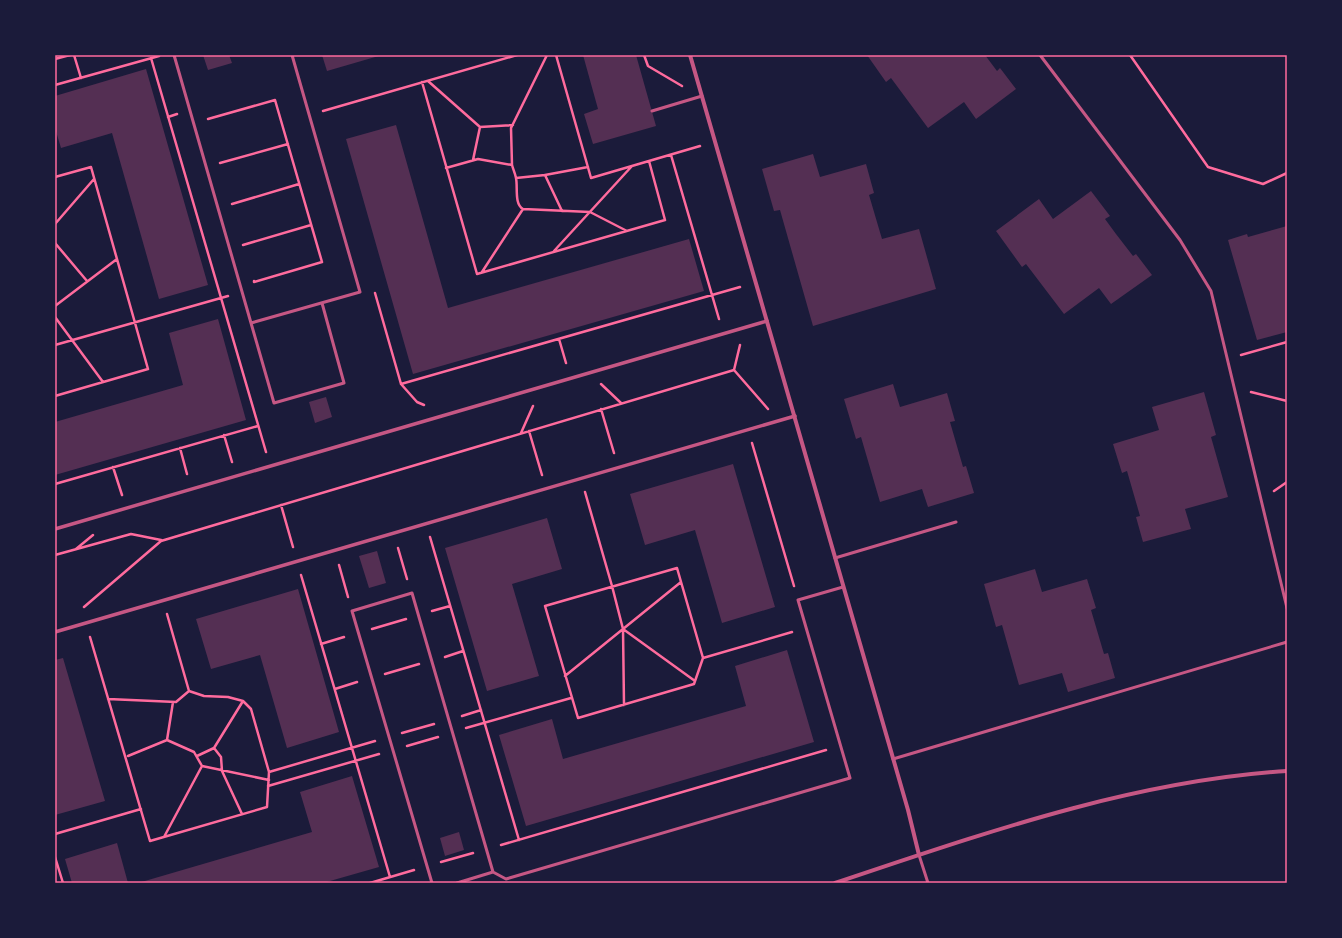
<svg xmlns="http://www.w3.org/2000/svg" width="1342" height="938" font-family="Inter,sans-serif">
  <style>
    .building { fill: #542f53 }
    .lines { fill: none; stroke-linecap: round; stroke-linejoin: round }
    .path { stroke: #ff6b9d; stroke-width: 2.5 }
    .service { stroke: #c65784; stroke-width: 3 }
    .pedestrian { stroke: #c65784; stroke-width: 3.5 }
    .minor { stroke: #c65784; stroke-width: 4 }
    .neatline { fill: none; stroke: #ff6b9d; stroke-width: 1.5 }
  </style>
  <rect width="100%" height="100%" fill="#1b1b3a"/>
  <!-- building -->
  <path class="building" d="M203 55H229L232 63 208 70Z
    M322 55H382L327 71Z
    M583 55H636L656 126 593 144 584 114 598 109Z
    M867 55H985L997 71 1000 68 1016 89 976 119 964 102 928 128 891 78 886 82Z
    M146 69 208 285 159 299 112 133 61 148 55 128V96Z
    M396 125 448 308 689 239 704 291 413 374 346 139Z
    M813 154 820 177 866 164 874 193 869 195 882 239 919 229 936 289 813 326 780 210 774 211 762 169Z
    M1091 191 1110 216 1105 219 1116 234 1133 256 1136 254 1152 275 1111 304 1099 288 1064 314 1026 264 1022 267 996 231 1039 199 1053 219Z
    M1287 226V332L1257 340 1228 240 1247 234 1248 237Z
    M218 319 246 420 55 475V422L183 385 169 333Z
    M893 384 900 407 947 393 955 421 950 422 963 467 966 466 974 493 928 507 922 489 880 502 861 437 856 439 844 399Z
    M1204 392 1216 435 1211 437 1228 497 1185 509 1191 529 1143 542 1136 517 1140 516 1127 471 1122 473 1113 444 1159 430 1152 407Z
    M326 397 332 417 315 423 309 402Z
    M733 464 775 607 722 623 695 530 645 545 630 494Z
    M547 518 562 569 512 584 539 676 487 691 445 548Z
    M377 551 386 583 369 588 359 556Z
    M1035 569 1042 592 1087 579 1096 608 1091 610 1104 654 1108 653 1115 678 1068 692 1062 673 1019 685 1002 625 996 627 984 584Z
    M298 589 339 732 287 748 260 655 211 669 196 619Z
    M787 650 814 742 526 826 499 735 552 719 563 759 746 706 735 666Z
    M63 658 105 801 55 815V660Z
    M352 776 379 867 323 883H138L312 832 300 792Z
    M459 832 464 850 445 856 440 838Z
    M117 843 128 883H72L65 859Z"/>
  <g class="lines">
    <!-- path -->
    <path class="path" d="M74 55 81 78
      M556 55 591 178 700 146
      M644 55 648 66 682 86
      M1130 55 1208 167 1263 184 1287 173
      M151 58 266 452
      M55 59 70 55
      M428 81 480 127
      M422 82 477 274 665 220 649 161
      M55 85 159 56
      M323 111 517 55
      M168 117 177 114
      M208 119 275 100 322 262 254 282V281
      M671 155 719 319
      M473 160 480 127 513 125
      M220 163 288 144
      M512 165 511 128 547 55
      M446 168 478 159 512 165C513 169 515 173 516 178 518 187 514 204 523 209L590 212 627 231
      M545 175 562 211
      M55 177 91 167 148 369 55 396
      M516 178 545 175 588 167
      M232 204 299 184
      M55 224 94 179
      M55 243 87 281
      M243 245 311 225
      M554 251 632 166
      M482 272 523 209
      M375 293 401 384 740 287
      M55 306 117 259
      M55 317 103 382
      M559 339 566 363
      M55 345 228 296
      M1241 355 1287 342
      M734 370 768 409
      M734 370 740 345
      M401 384 417 402 424 405
      M601 384 621 403
      M1251 392 1287 401
      M601 409 614 453
      M529 431 542 475
      M521 433 533 406
      M224 435 232 462
      M752 443 794 586
      M180 448 187 474
      M113 467 122 495
      M55 484 258 426
      M1274 491 1287 482
      M585 492 612 586 623 629 624 705
      M281 505 293 547
      M430 537 519 840
      M398 548 407 579
      M76 549 93 535
      M55 555 131 534 161 540
      M339 565 348 597
      M301 575 390 877
      M84 607 161 541 734 370
      M432 611 450 606
      M167 614 189 691
      M372 629 406 619
      M623 629 695 681
      M90 637 150 841 267 807 269 772 251 709 243 701 228 697 204 696 189 691
      M321 644 344 637
      M445 657 463 651
      M703 658 694 684 578 718 545 606 677 568 703 658 792 632
      M385 674 419 664
      M565 676 681 582
      M335 689 357 682
      M108 699 176 702 189 691
      M462 716 481 710
      M466 728 571 698
      M402 733 434 724
      M167 740 173 702
      M407 746 438 737
      M214 748 221 757 222 771 242 814
      M128 756 167 740 194 752 202 766 269 780
      M197 756 214 748 243 701
      M269 772 375 741
      M268 786 379 754
      M55 834 141 809
      M164 837 202 766
      M501 845 826 750
      M55 857 63 883
      M441 862 473 853
      M370 883 414 870"/>
    <!-- service -->
    <path class="service" d="M174 55 251 323
      M292 55 360 292 251 323 274 403 344 383 322 303
      M1040 55 1180 240 1211 291 1287 608
      M652 111 702 96
      M835 558 956 522
      M893 759 1287 642
      M919 855 928 883
      M432 883 352 611 412 593 493 872
      M457 883 493 872 506 879 850 778 798 600 843 587"/>
    <!-- pedestrian -->
    <path class="pedestrian" d="M55 529 767 321
      M55 632 795 416"/>
    <!-- minor -->
    <path class="minor" d="M690 55 908 810 919 855
      M835 883C982 834 1131 781 1287 771"/>
  </g>
  <!-- border -->
  <rect width="1342" height="938" fill="none" stroke="#1b1b3a" stroke-width="112"/>
  <rect x="56" y="56" width="1230" height="826" class="neatline"/>
</svg>
